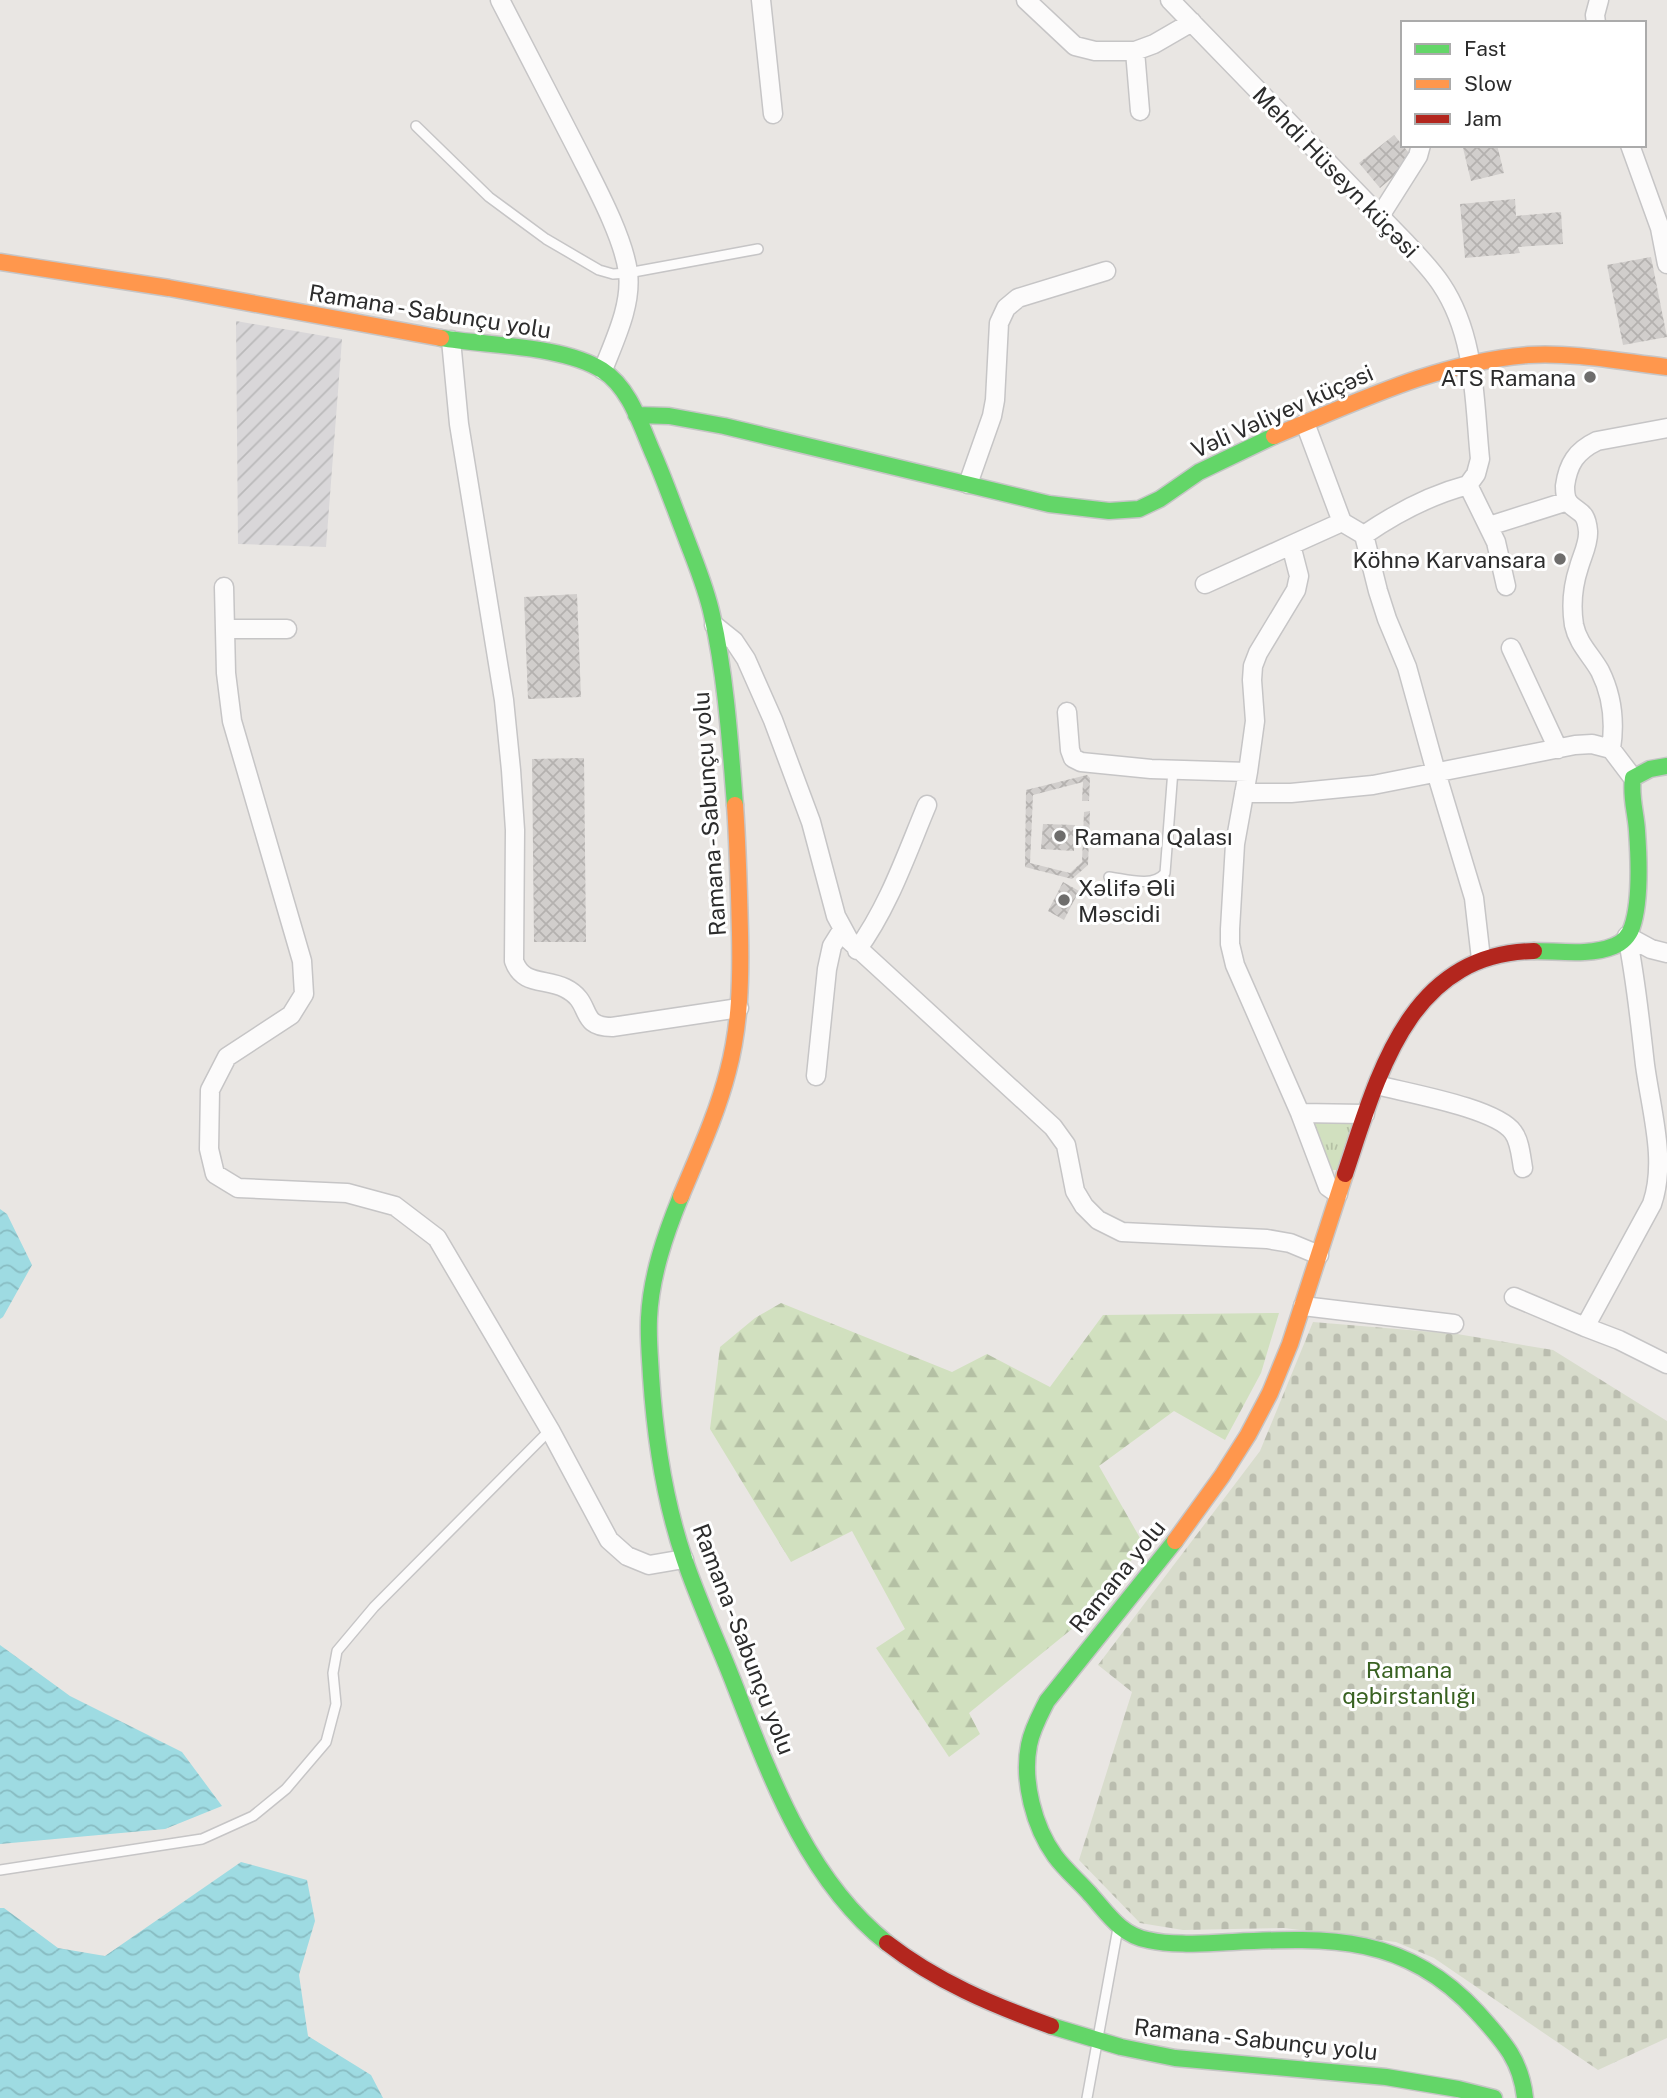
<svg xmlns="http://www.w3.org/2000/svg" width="1667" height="2098" font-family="'Public Sans',sans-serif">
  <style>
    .industrial { fill: url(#industrial-furrows) }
    .grass { fill: url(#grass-tufts) }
    .forest { fill: url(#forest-firs) }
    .cemetery { fill: url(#cemetery-stones) }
    .water { fill: url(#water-waves) }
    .building { fill: url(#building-cross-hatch) }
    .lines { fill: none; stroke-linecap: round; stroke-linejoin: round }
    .lane-casing { stroke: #c6c5c6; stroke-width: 12 }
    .street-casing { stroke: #c6c5c6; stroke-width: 21 }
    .fast-casing { stroke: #c6c5c6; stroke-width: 19 }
    .slow-casing { stroke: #c6c5c6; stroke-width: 19 }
    .jam-casing { stroke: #c6c5c6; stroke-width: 19 }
    .lane { stroke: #fcfbfb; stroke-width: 9 }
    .street { stroke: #fcfbfb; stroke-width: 18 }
    .fast { stroke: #63d668; stroke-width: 16 }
    .slow { stroke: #ff974d; stroke-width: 16 }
    .jam { stroke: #b3261e; stroke-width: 16 }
    .poi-dot { fill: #6e6d6c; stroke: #fff; stroke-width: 2.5 }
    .labels { text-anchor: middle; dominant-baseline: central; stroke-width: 6; stroke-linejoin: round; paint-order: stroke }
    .street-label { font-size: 23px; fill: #2c2c2c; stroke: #fff }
    .poi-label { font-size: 23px; fill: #2c2c2c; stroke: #fff; text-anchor: end }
    .park-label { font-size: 23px; fill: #396222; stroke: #fff }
  </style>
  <defs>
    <pattern id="industrial-furrows" width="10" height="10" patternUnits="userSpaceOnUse" patternTransform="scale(1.75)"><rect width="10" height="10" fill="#d9d7d9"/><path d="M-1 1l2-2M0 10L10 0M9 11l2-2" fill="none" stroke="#bab9ba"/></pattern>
    <pattern id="grass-tufts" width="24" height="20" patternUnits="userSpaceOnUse" patternTransform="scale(1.75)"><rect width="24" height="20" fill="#d1e0bf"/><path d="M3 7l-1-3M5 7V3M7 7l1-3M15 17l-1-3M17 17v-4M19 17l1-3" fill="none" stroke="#b4c0a4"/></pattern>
    <pattern id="forest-firs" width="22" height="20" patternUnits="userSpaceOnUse" patternTransform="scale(1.75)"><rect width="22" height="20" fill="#d1e0bf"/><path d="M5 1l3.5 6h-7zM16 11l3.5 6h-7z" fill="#b4c0a4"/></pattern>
    <pattern id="cemetery-stones" width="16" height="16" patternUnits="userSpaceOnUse" patternTransform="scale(1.75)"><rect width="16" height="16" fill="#d8dccc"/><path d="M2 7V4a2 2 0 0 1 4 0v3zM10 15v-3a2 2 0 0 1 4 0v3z" fill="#babdaf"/></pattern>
    <pattern id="water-waves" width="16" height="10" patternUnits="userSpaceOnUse" patternTransform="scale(1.75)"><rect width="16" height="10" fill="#9edbe2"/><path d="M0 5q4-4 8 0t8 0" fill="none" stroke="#88bcc2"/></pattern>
    <pattern id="building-cross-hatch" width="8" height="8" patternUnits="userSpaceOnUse" patternTransform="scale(1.75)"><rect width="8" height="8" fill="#d1cecc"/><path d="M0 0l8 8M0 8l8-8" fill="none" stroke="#b4b1af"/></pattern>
  </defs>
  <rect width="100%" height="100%" fill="#e9e6e3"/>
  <!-- industrial -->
  <path class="industrial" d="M236 321 342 339 326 547 238 544Z"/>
  <!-- grass -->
  <path class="grass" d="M1312 1121 1354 1122 1337 1170H1329Z"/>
  <!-- forest -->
  <path class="forest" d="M781 1303 952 1372 987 1354 1050 1387 1103 1315 1279 1313 1261 1373 1225 1440 1174 1411 1099 1466 1144 1545 1078 1624 969 1713 980 1734 949 1757 876 1648 905 1629 852 1531 791 1562 710 1429 720 1347 755 1318Z"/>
  <!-- cemetery -->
  <path class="cemetery" d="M1313 1322 1457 1334 1553 1350 1667 1421V2038L1598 2070 1434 1958 1396 1942 1284 1928 1183 1930 1140 1923 1079 1860 1132 1692 1098 1665 1260 1451Z"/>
  <!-- water -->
  <path class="water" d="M0 1209 7 1214 32 1265 3 1317 0 1319Z
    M0 1645 70 1696 182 1752 222 1806 165 1829 0 1844Z
    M241 1862 307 1880 315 1921 299 1975 308 2036 371 2075 383 2098H0V1908H4L58 1948 105 1956Z"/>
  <!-- building -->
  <path class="building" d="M1394 135 1414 159 1380 188 1359 163Z
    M1474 145H1497L1504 173 1471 181 1463 148Z
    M1515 199 1516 216 1561 212 1563 244 1518 247 1520 253 1465 258 1460 204Z
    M1651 257 1667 337 1623 345 1607 265Z
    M577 594 581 697 528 699 524 597Z
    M584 758 586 942H534L532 759Z
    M1087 775 1090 778 1089 801H1082L1083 782 1033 795 1030 863 1070 873 1082 862 1084 812 1090 811 1088 865 1072 879 1025 867 1026 790Z
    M1043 824 1075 825 1074 851 1041 849Z
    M1063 882 1079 891 1064 920 1048 911Z"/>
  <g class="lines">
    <defs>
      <path id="lane" d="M416 126 489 197 546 239 599 270 613 274 628 273 758 249
        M1109 877C1126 879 1153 888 1165 873L1173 770
        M0 1870 202 1839 253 1816 286 1789 326 1742 336 1704 333 1673 337 1651 374 1607 550 1430
        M1087 2098 1118 1928"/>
      <path id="street" d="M500 0C526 51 553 102 579 153 595 185 623 236 628 272 632 305 615 339 603 370
        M761 0 773 114
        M1026 0 1075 46 1095 51H1135L1154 44 1192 22
        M1170 0 1406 243C1418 256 1431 269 1441 284 1476 336 1474 400 1480 459L1476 474 1468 485 1496 542 1506 586
        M1596 23 1595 15 1599 0
        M1135 51 1140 111
        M1630 145 1660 228 1667 264
        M1380 216 1418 156 1421 145
        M451 340 459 424 504 700 511 770 515 830 514 961C523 986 545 978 565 988 594 1002 577 1027 612 1027L739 1008
        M1305 423 1342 522 1291 545 1299 576 1296 590 1258 653 1253 666 1252 680 1255 721 1248 772 1235 844 1230 929V944L1235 965 1300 1113 1328 1187 1338 1194
        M968 484 992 416 995 400 999 323 1006 308 1018 298 1106 271
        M1342 522 1364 535 1378 591 1387 619 1407 667 1436 772 1474 898 1481 959
        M1489 526 1568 501
        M1364 535C1396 513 1430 495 1468 485
        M1205 584 1291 545
        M224 587 226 673 232 721 302 961 304 994 291 1015 227 1057 210 1090 209 1149 215 1174 238 1188 347 1193 395 1206 437 1238 550 1430 609 1540 627 1556 649 1565 684 1559
        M714 625 734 641 746 659 773 720 811 822 836 916 849 940 1053 1127 1066 1145 1075 1191 1084 1206 1098 1220 1122 1232 1267 1239 1290 1243 1319 1255
        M225 629H287
        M1511 648 1558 749
        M1067 712 1070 750 1073 758 1081 762 1151 769 1248 772
        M1633 778 1611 749C1615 723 1612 695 1600 671 1591 655 1578 644 1574 625 1571 606 1573 585 1579 567 1582 556 1589 543 1588 531 1586 509 1578 514 1568 502 1565 497 1565 491 1565 486 1568 464 1576 451 1597 441L1667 428
        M1244 793H1291L1373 785 1575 745 1592 744 1611 749
        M1627 936 1651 949 1667 953
        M857 950C889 906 906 855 927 805
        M816 1076 827 969 832 946 842 930
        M1377 1085C1407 1093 1496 1108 1513 1132 1520 1141 1521 1157 1523 1168
        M1300 1113 1365 1114
        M1514 1297 1585 1327 1652 1204C1667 1161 1651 1110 1645 1065 1640 1022 1636 979 1627 936
        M1303 1306 1454 1324
        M1585 1327 1619 1340 1667 1364"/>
      <path id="fast" d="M441 338C488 346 562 345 602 370 629 387 640 423 652 451 664 478 674 507 685 535 695 562 706 587 712 615 726 677 730 742 735 805
        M636 415 669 416 724 426 1049 504 1109 511 1139 509 1160 499 1199 472 1274 436
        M1534 951C1559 951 1590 956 1614 946 1622 943 1629 936 1632 927 1641 901 1639 859 1637 831 1636 813 1630 796 1633 778L1650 769 1667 766
        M681 1196C665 1235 651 1276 649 1318 648 1338 650 1357 651 1376 655 1438 664 1499 684 1558 698 1600 717 1640 733 1681 769 1773 806 1879 887 1943
        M1175 1541 1047 1701C1040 1715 1032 1729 1029 1745 1022 1781 1034 1827 1055 1856 1066 1871 1080 1882 1091 1895 1108 1914 1121 1935 1148 1940 1175 1946 1205 1943 1233 1942 1330 1937 1406 1935 1477 2012 1502 2040 1521 2059 1525 2098
        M1051 2026 1121 2047 1175 2058 1386 2077 1458 2089 1494 2098"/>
      <path id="slow" d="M0 262 169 288 441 338
        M1274 436C1357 402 1438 362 1528 355 1573 352 1623 362 1667 367
        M681 1196C698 1155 717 1114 728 1071 740 1026 741 980 740 933 739 891 738 848 735 805
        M1175 1541 1222 1476 1248 1435 1270 1393 1290 1344 1345 1174"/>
      <path id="jam" d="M1345 1174C1378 1076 1408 953 1534 951
        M887 1943C936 1981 992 2005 1051 2026"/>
    </defs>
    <!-- lane casing -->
    <use href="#lane" class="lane-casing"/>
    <!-- street casing -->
    <use href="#street" class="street-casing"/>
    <!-- fast casing -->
    <use href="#fast" class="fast-casing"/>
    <!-- slow casing -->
    <use href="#slow" class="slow-casing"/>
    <!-- jam casing -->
    <use href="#jam" class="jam-casing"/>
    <!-- lane -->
    <use href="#lane" class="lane"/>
    <!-- street -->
    <use href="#street" class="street"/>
    <!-- fast -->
    <use href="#fast" class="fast"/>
    <!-- slow -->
    <use href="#slow" class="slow"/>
    <!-- jam -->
    <use href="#jam" class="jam"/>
  </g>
  <!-- markers -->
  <g class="poi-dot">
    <circle cx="1590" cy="377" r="7"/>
    <circle cx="1560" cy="559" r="7"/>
    <circle cx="1060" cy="836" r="7"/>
    <circle cx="1064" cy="900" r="7"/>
  </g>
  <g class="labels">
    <!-- street labels -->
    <g class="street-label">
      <text transform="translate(1336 172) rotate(46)">Mehdi Hüseyn küçəsi</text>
      <text transform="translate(430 311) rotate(9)">Ramana - Sabunçu yolu</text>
      <text transform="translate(1282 411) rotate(-24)">Vəli Vəliyev küçəsi</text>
      <text transform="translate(709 814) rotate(-94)">Ramana - Sabunçu yolu</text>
      <text transform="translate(1117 1576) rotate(-51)">Ramana yolu</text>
      <text transform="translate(744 1639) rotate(69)">Ramana - Sabunçu yolu</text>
      <text transform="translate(1256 2039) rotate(6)">Ramana - Sabunçu yolu</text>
    </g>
    <!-- poi labels -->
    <g class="poi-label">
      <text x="1576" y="377">ATS Ramana</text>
      <text x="1546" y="559">Köhnə Karvansara</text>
      <text x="1074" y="836" text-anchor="start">Ramana Qalası</text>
      <text x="1078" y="887" text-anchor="start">Xəlifə Əli<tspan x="1078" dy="26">Məscidi</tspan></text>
    </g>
    <!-- park labels -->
    <g class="park-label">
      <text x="1409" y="1669">Ramana<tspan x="1409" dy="26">qəbirstanlığı</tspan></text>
    </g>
  </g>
  <!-- legend -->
  <rect x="1401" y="21" width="245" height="126" fill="#ffffff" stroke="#ababab" stroke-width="2"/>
  <rect x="1415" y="44" width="35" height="10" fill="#63d668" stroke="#ababab" stroke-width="2"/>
  <text x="1464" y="56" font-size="21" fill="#2c2c2c">Fast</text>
  <rect x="1415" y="79" width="35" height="10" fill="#ff974d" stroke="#ababab" stroke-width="2"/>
  <text x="1464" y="91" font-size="21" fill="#2c2c2c">Slow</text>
  <rect x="1415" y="114" width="35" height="10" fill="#b3261e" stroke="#ababab" stroke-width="2"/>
  <text x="1464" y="126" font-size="21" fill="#2c2c2c">Jam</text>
</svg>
